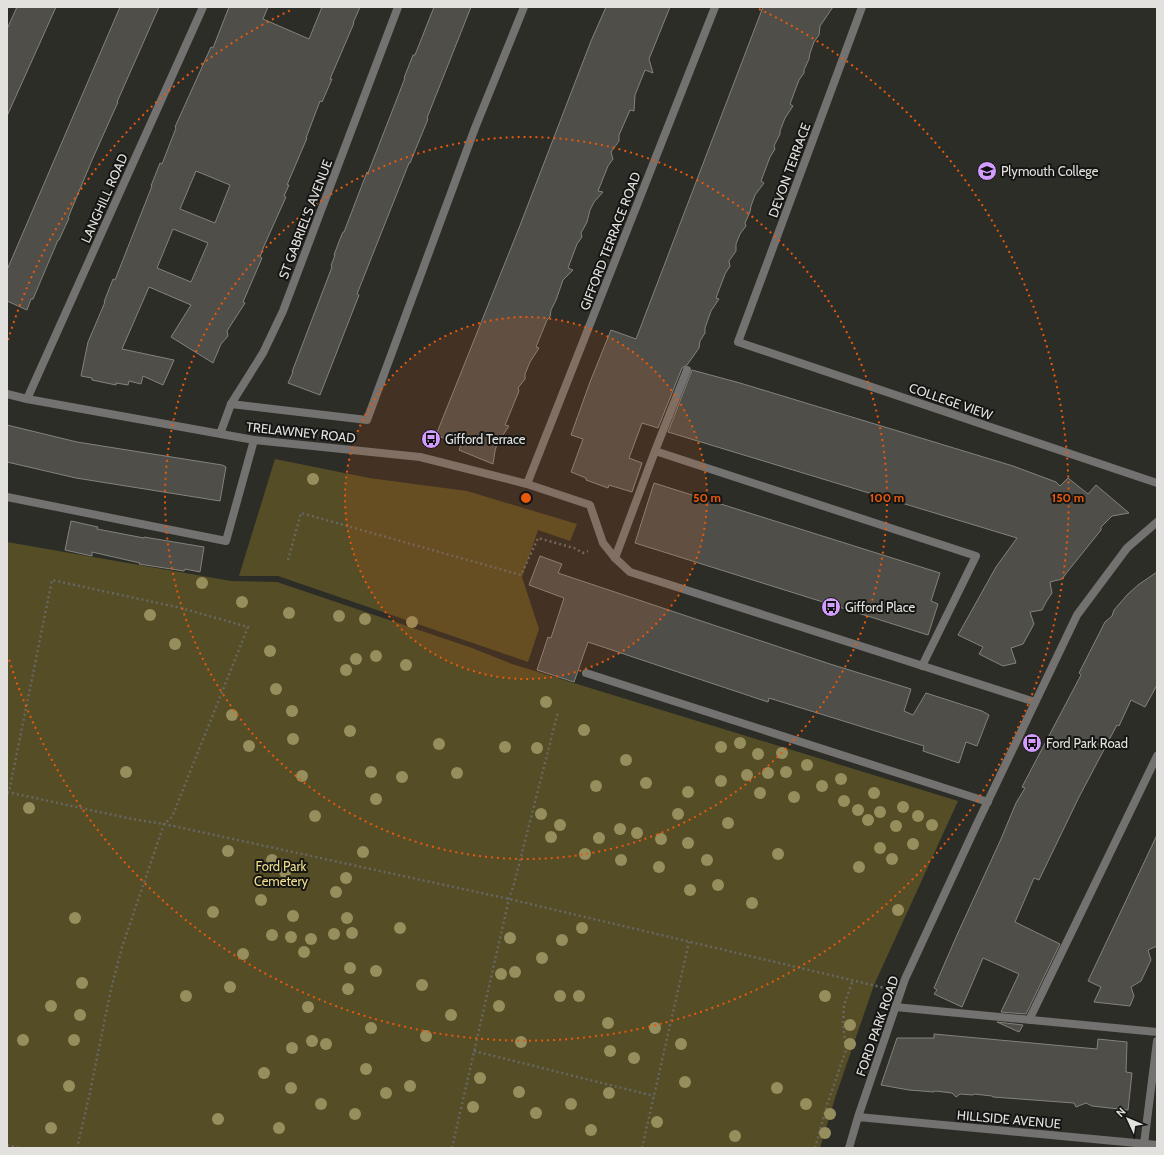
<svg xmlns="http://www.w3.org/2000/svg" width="1164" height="1155" font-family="Cabin,sans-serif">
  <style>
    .green { fill: #554d26 }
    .building { fill: #4f4e49; stroke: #83827c; fill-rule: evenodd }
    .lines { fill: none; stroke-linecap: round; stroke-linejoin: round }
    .path { stroke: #676763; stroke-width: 2.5; stroke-dasharray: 2 3; stroke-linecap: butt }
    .service { stroke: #737270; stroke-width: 8 }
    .minor { stroke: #737270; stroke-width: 8 }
    .tree { fill: #978e5e }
    .ring { fill: none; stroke: #e8590c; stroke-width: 2; stroke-dasharray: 2 4 }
    .labels { text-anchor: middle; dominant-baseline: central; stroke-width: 4; stroke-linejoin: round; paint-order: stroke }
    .street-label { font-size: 13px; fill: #e2e1de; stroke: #151513 }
    .poi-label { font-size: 13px; fill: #e2e1de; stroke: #151513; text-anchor: start }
    .park-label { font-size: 13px; fill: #eede8b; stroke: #151513 }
    .centre { fill: #e8590c; stroke: #151513; stroke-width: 2 }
    .ring-label { font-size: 12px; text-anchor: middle; font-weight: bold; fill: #e8590c; stroke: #151513; stroke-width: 4; stroke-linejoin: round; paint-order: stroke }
  </style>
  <rect width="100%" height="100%" fill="#2d2d28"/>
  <!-- green -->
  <path class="green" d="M275 459 369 478 467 491 577 524 570 541 538 530 522 577 539 629 528 662 278 576H239Z
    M7 542 231 581 277 582 472 648 512 664 958 801 874 985 836 1095 820 1148H7Z"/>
  <!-- building -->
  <path class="building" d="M17 7H56L7 116V29Z
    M120 7H159L117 102H118L92 160 68 218H69L59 240H58L33 299H31L27 310 7 301V270Z
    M229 7H268L263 19 309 39 322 7H360L353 23H354L330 79H332L322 102 320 101 306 138H307L287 185H289L284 196 286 197 264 246 260 257 262 258 243 302 245 303 227 331 228 336 221 344 213 363 171 337 191 305 149 287 122 349 174 360 163 385 143 376 141 384 129 381 128 385 116 383V385L92 380V378L81 376 88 342 105 302H104L113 279 115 280 152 186H151L160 163 162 164 176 128 175 127 211 47 213 48ZM196 171 230 185 215 223 180 209ZM173 229 208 243 191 282 157 268Z
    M434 7H471L427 118 428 119 410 163H409L357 294 359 295 320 395 288 383 293 372H292L332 267 331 266 335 255H334L340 239 343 232H344L367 172 368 173 405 78H404L413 55H415Z
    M606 7H670L649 59 653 73 645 70 635 95 634 111 630 110 619 135V141L611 152 613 159 608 166 598 191 603 192 594 202 590 210 587 222 581 233 582 237 577 244 568 268 573 270 563 280 556 300 551 310 550 317 547 320 536 347 539 348 530 362 525 374V379L518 388 519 391 505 425 509 426 497 444 495 451 493 464 459 450 461 445 436 435 519 228 591 41Z
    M763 7H833L820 26 819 35 814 42 810 53 809 59 804 70V73L799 80 790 104 793 106 785 118 780 131V134L774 146 775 149 770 157 761 181 764 183 755 195 751 206 750 212 745 223 746 226 740 234 736 244V251L729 261 730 266 725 274 716 298 719 299 711 311 705 328V333L700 341 699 348 687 365 682 368 658 428 642 423 629 458 642 463 632 492 609 485 608 488 586 480V478L571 472 583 439 571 435 590 382 611 330 636 339Z
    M692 370 740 383 1013 466 1056 482 1060 486 1068 478 1088 494 1096 485 1129 513 1112 516 1101 527V530L1068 571 1062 579 1050 582 1052 593 1046 602 1042 610 1030 612 1034 624 1023 644 1011 648 1016 663 1003 666 979 654 983 647 958 635 996 567 1017 538 668 432Z
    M7 425 77 442 222 465 226 467 220 501 76 478 7 462Z
    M654 483 940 573 931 601 938 604 928 635 635 543Z
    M71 521 98 527 97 529 144 538V537L204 547 200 572 185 569 184 571 139 564 140 563 92 552V556L65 550Z
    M540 556 562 564 558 573 830 664 911 689 904 711 913 715 926 693 982 711 989 715 977 746 966 742 959 763 923 751 924 746 769 698 768 702 588 642 574 682 537 670 548 637 551 638 564 598 529 585Z
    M1157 572V685L1145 707 1131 700 1119 726 1117 725 1079 797 1039 880 1034 878 1015 922 1060 944 1026 1014 1001 1012 1019 974 983 958 962 1007 934 994 937 990 934 988 957 935 1001 839 1016 803 1025 788 1022 787 1081 675 1079 673 1105 622 1112 616 1114 610 1127 595 1138 585Z
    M1157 835V946L1148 950 1151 960 1141 981 1131 987 1134 996 1130 1006 1094 1002 1101 987 1088 981Z
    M997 1022 1023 1025 1019 1032Z
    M934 1034 1097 1049 1098 1039 1127 1042 1126 1072 1132 1073 1128 1110 1092 1106 1086 1103 1076 1107 1074 1103 993 1097 992 1096 974 1094 973 1095 960 1094 956 1097 952 1093 935 1091 934 1092 909 1090 881 1085 897 1038H934Z"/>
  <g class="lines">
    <!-- path -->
    <path class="path" d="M288 560 301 513 521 575 538 538 574 548 583 553 588 551
      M7 792 132 819 164 824 509 899 885 988
      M7 793 9 792 52 580 181 608 248 627 172 817 164 824 122 947 111 989 89 1097 77 1148
      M474 1051 654 1096
      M7 1145 20 1148
      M452 1148 509 899 514 884 558 712
      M642 1148 689 942
      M815 1148 827 1105 846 1050 843 1024 844 1005 853 980"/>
    <!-- service -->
    <path class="service" d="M231 404 367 420 475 128 524 7
      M655 451 687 370
      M7 497 226 541 254 440
      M615 558 655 451 976 556 922 666
      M586 673 988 802
      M895 1007 1157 1032
      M1029 1020 1157 756"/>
    <!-- minor -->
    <path class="minor" d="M862 7 738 342 1157 483
      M7 394 27 399 254 440 420 457 527 484 590 505 603 543 615 558 630 572 1035 702
      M27 399 203 7
      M220 434 231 404 263 353 283 311 398 7
      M527 484 715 7
      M858 1117 1157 1145
      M1144 1144 1157 1041
      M849 1148 858 1117 905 979 976 826 1077 615 1127 548 1157 522"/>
  </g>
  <!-- trees -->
  <g class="tree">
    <circle cx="313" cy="479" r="6"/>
    <circle cx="202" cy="583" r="6"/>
    <circle cx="242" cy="602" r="6"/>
    <circle cx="289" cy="613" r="6"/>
    <circle cx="150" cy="615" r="6"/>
    <circle cx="339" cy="616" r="6"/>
    <circle cx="365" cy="619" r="6"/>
    <circle cx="412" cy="622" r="6"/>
    <circle cx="175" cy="644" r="6"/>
    <circle cx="270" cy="651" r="6"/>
    <circle cx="376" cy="656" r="6"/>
    <circle cx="356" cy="659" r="6"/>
    <circle cx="406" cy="665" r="6"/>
    <circle cx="346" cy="670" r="6"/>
    <circle cx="276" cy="689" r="6"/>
    <circle cx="546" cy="702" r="6"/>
    <circle cx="292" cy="711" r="6"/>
    <circle cx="232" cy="715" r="6"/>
    <circle cx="584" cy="730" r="6"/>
    <circle cx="350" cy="731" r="6"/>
    <circle cx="293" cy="739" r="6"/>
    <circle cx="740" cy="743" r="6"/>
    <circle cx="439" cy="744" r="6"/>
    <circle cx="249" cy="746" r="6"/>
    <circle cx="505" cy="747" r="6"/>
    <circle cx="721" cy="747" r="6"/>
    <circle cx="537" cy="748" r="6"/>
    <circle cx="782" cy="753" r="6"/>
    <circle cx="758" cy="754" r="6"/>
    <circle cx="626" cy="760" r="6"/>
    <circle cx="807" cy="765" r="6"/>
    <circle cx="126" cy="772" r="6"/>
    <circle cx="371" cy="772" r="6"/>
    <circle cx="786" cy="772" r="6"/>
    <circle cx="457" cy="773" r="6"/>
    <circle cx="768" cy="773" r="6"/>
    <circle cx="747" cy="775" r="6"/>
    <circle cx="302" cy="776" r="6"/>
    <circle cx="402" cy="777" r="6"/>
    <circle cx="841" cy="779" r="6"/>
    <circle cx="721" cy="781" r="6"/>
    <circle cx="646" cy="783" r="6"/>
    <circle cx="596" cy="786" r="6"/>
    <circle cx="822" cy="786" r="6"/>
    <circle cx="688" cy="792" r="6"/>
    <circle cx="760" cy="793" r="6"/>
    <circle cx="874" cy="793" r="6"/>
    <circle cx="794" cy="797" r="6"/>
    <circle cx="376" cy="799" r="6"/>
    <circle cx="844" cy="801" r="6"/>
    <circle cx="903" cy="807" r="6"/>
    <circle cx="29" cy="808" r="6"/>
    <circle cx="858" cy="810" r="6"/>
    <circle cx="880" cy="812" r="6"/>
    <circle cx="541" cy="814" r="6"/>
    <circle cx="678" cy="814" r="6"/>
    <circle cx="315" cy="816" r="6"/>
    <circle cx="918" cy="816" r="6"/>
    <circle cx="868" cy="820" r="6"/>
    <circle cx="728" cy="823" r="6"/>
    <circle cx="560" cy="825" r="6"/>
    <circle cx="932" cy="825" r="6"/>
    <circle cx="896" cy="826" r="6"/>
    <circle cx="620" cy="829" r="6"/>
    <circle cx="637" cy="833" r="6"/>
    <circle cx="551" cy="837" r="6"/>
    <circle cx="599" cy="838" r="6"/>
    <circle cx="661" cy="839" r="6"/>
    <circle cx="688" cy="843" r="6"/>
    <circle cx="913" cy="844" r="6"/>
    <circle cx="880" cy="848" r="6"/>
    <circle cx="228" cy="851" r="6"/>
    <circle cx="363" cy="852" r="6"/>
    <circle cx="585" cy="854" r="6"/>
    <circle cx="778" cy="854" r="6"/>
    <circle cx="892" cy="859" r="6"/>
    <circle cx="272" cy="860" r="6"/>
    <circle cx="621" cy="860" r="6"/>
    <circle cx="707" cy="860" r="6"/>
    <circle cx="659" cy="867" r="6"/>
    <circle cx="859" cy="867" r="6"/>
    <circle cx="285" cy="872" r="6"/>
    <circle cx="346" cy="878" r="6"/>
    <circle cx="718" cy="885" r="6"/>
    <circle cx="690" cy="890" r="6"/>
    <circle cx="336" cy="892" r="6"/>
    <circle cx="261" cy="900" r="6"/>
    <circle cx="752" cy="903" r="6"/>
    <circle cx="898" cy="910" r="6"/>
    <circle cx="213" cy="912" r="6"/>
    <circle cx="293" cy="916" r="6"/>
    <circle cx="75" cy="918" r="6"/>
    <circle cx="347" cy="918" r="6"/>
    <circle cx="400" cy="928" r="6"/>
    <circle cx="582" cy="928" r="6"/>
    <circle cx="352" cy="933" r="6"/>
    <circle cx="334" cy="934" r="6"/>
    <circle cx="272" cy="935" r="6"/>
    <circle cx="291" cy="937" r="6"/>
    <circle cx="510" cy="938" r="6"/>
    <circle cx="311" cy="939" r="6"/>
    <circle cx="562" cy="940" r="6"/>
    <circle cx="304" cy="952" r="6"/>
    <circle cx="243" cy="954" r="6"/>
    <circle cx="542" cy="958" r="6"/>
    <circle cx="350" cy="968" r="6"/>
    <circle cx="376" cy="971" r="6"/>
    <circle cx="515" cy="972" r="6"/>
    <circle cx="501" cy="974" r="6"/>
    <circle cx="82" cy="983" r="6"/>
    <circle cx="422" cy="985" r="6"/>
    <circle cx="230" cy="987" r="6"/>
    <circle cx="348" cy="989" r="6"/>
    <circle cx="186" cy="996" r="6"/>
    <circle cx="560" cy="996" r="6"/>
    <circle cx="579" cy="996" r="6"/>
    <circle cx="825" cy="996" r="6"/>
    <circle cx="51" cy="1006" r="6"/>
    <circle cx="499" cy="1006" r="6"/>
    <circle cx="308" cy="1007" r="6"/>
    <circle cx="80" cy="1015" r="6"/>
    <circle cx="451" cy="1015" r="6"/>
    <circle cx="608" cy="1023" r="6"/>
    <circle cx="850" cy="1025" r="6"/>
    <circle cx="371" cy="1028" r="6"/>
    <circle cx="655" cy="1028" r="6"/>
    <circle cx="426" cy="1036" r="6"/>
    <circle cx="23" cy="1040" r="6"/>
    <circle cx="74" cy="1040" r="6"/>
    <circle cx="312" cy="1041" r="6"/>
    <circle cx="521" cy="1042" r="6"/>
    <circle cx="326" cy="1044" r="6"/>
    <circle cx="681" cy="1044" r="6"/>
    <circle cx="850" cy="1044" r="6"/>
    <circle cx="292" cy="1048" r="6"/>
    <circle cx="610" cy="1051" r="6"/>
    <circle cx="634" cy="1058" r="6"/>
    <circle cx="366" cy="1069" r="6"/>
    <circle cx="264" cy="1073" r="6"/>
    <circle cx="480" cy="1078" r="6"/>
    <circle cx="685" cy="1082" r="6"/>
    <circle cx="69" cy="1086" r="6"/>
    <circle cx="410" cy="1086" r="6"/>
    <circle cx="291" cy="1088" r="6"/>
    <circle cx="777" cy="1088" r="6"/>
    <circle cx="519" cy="1092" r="6"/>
    <circle cx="386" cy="1093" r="6"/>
    <circle cx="609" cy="1093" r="6"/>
    <circle cx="321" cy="1104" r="6"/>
    <circle cx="571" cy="1104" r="6"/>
    <circle cx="806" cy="1104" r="6"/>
    <circle cx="473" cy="1107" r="6"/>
    <circle cx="536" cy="1113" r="6"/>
    <circle cx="355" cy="1114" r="6"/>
    <circle cx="830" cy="1114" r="6"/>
    <circle cx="218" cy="1119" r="6"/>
    <circle cx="657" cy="1122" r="6"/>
    <circle cx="51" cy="1128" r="6"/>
    <circle cx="279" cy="1128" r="6"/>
    <circle cx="591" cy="1130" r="6"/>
    <circle cx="825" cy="1133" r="6"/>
    <circle cx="735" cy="1136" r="6"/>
  </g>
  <!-- distance rings -->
  <circle cx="526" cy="498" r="181" fill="#e8590c" fill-opacity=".12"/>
  <g class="ring">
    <circle cx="526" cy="498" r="181"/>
    <circle cx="526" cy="498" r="361"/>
    <path d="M8 340A542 542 0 0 1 293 9M759 9A542 542 0 1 1 8 656"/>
  </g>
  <!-- icons -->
  <defs>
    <symbol id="school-disc" viewBox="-11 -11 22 22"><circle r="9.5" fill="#d29dfd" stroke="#151513"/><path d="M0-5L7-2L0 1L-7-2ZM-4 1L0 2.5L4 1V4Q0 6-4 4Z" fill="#111"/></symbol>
    <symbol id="bus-disc" viewBox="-11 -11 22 22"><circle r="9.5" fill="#d29dfd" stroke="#151513"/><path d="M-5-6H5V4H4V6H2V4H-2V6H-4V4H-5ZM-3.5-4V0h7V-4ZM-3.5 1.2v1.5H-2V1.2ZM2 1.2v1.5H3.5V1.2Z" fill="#111"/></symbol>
  </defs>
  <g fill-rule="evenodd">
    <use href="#school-disc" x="976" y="160" width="22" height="22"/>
    <use href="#bus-disc" x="420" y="428" width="22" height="22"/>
    <use href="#bus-disc" x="820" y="596" width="22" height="22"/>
    <use href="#bus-disc" x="1021" y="732" width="22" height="22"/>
  </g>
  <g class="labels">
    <!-- street labels -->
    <g class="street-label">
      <text transform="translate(789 170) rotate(-70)">DEVON TERRACE</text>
      <text transform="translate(104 198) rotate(-66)">LANGHILL ROAD</text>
      <text transform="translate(305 219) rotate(-69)">ST GABRIEL'S AVENUE</text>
      <text transform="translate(610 241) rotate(-69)">GIFFORD TERRACE ROAD</text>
      <text transform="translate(951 401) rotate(19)">COLLEGE VIEW</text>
      <text transform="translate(301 432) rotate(6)">TRELAWNEY ROAD</text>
      <text transform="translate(877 1026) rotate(-71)">FORD PARK ROAD</text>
      <text transform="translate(1009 1119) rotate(5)">HILLSIDE AVENUE</text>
    </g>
    <!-- poi labels -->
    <g class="poi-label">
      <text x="1001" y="171">Plymouth College</text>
      <text x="445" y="439">Gifford Terrace</text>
      <text x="845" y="607">Gifford Place</text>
      <text x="1046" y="743">Ford Park Road</text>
    </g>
    <!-- park labels -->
    <g class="park-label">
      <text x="281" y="866">Ford Park<tspan x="281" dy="15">Cemetery</tspan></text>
    </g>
  </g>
  <circle cx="526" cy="498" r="6" class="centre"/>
  <g class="ring-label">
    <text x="707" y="502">50 m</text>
    <text x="887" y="502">100 m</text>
    <text x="1068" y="502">150 m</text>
  </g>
  <!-- border -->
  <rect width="1164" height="1155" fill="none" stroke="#e2e1de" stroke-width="16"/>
  <!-- north arrow -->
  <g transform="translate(1128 1119) rotate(314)" stroke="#151513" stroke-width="3" paint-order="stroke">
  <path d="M0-3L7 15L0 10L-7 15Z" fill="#e2e1de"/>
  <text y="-6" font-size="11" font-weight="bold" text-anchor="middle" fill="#e2e1de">N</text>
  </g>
</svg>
